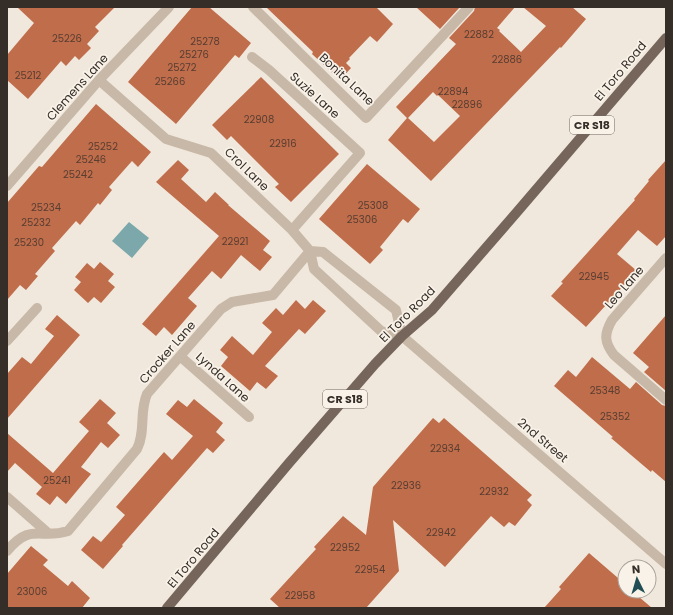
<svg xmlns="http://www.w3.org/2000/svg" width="673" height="615" font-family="Poppins,sans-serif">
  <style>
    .water { fill: #7ca8ac }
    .building { fill: #bf6d4b; fill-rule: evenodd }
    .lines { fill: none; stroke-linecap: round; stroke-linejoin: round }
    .minor { stroke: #c8b8a8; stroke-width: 10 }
    .primary { stroke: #76655a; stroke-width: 10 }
    .labels { text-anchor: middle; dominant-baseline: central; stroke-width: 3.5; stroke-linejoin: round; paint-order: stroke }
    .number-label { font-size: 10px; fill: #583d31 }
    .shield { fill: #f8f2e8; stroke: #706862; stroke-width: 1 }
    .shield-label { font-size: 11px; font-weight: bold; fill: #352d28 }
    .street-label { font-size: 12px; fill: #352d28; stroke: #f8f2e8 }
  </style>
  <rect width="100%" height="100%" fill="#f0e8dc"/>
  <!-- water -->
  <path class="water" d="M129 222 149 238 132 258 112 241Z"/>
  <!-- building -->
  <path class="building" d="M17 7H115L95 27 99 31 87 44 91 48 79 60 75 56 66 66 61 61 28 99 7 80V55L34 23Z
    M192 7H209L251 43 239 58 235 55 176 124 128 82Z
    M266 7H376L393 24 377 42 370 36 349 58 350 59 346 63 351 68 340 80 312 54 313 52Z
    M416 7H460L440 29Z
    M475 7H515L497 28 500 30 499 31 521 52 546 26 523 7H572L586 19 561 48 560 47 431 181 388 140 407 118 396 107 456 44 449 38 474 11ZM433 92 437 96 438 95 460 116 434 142 408 118Z
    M261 77 339 154 291 202 275 187 279 184 231 136 227 140 212 125Z
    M96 104 151 152 138 167 132 161 109 187 112 190 100 205 98 203 80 225 76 221 52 248 55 251 35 274 38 276 26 290 20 285 7 300V203L39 166 42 167Z
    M178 160 189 170 181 179 206 202 215 192 229 205H228L270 241 263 250 272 257 260 271 241 255 221 279 212 271 188 298 197 306 172 335 164 327 156 336 142 324 219 236 156 182Z
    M666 160V236L657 246 638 230 617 254 637 271 586 327 551 296 563 283 561 282 635 200 634 199 649 181 648 180Z
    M367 164 420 209 408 223 403 219 380 247 383 250 370 264 319 219Z
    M100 262 114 274 108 281 115 287 101 303 94 297 88 303 74 290 81 282 75 277 87 263 94 269Z
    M296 300 305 309 313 300 326 311 305 334 299 329 265 366 278 376 266 389 257 382 250 391 221 366 228 357 220 350 232 336 253 355 272 332 262 323 276 308 283 315Z
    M57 315 80 335 7 419V374L22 357 31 364 54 336 45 329Z
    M666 315V391L644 372 649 367 633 353Z
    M592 357 630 389 636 382 662 405 666 406V482L652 470 651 472 611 438 613 437 554 386 568 370 576 377Z
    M100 399 116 413 107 423 120 435 108 448 101 442 81 467 91 474 66 504 57 496 50 505 36 494 42 487 15 463 7 472V433L53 473 89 431 79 422Z
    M194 399 223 423 216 432 225 440 213 453 207 448 122 545 123 546 103 569 81 550 93 536 101 542 125 515 116 507 164 452 172 460 193 436 166 414 178 400 187 407Z
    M433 418 439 423 444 418 532 495 527 500 532 505 515 526 509 522 504 527 491 516 445 567 393 520 399 571 366 608H280L270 599 316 549 314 547 343 516 366 535 373 487Z
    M31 546 48 560 43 565 68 586 72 581 90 598 82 608H7V574Z
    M589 553 625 584V591H632L652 608H544L561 589 559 587Z"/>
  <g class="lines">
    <!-- minor -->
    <path class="minor" d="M253 7 366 118 469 7
      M252 57 269 70 360 153 292 230
      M99 80 166 139 211 153 292 230 310 251 314 269 381 331 402 336 666 564
      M7 186 99 80 169 7
      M310 251 323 252 396 310 402 336
      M666 258 612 320C604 334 604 342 614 355L666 400
      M7 341 37 308
      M181 357 249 417
      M7 497 48 533
      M7 551C31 522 40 540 68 531L137 449C146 431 139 412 147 394L221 309 232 302 273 295 310 251"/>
    <!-- primary -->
    <path class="primary" d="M167 608 289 463 375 364 402 336 432 310 517 212 666 38"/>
  </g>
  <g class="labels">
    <!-- number labels -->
    <g class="number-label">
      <text x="479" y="34">22882</text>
      <text x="67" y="38">25226</text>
      <text x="205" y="41">25278</text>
      <text x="194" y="54">25276</text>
      <text x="507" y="59">22886</text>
      <text x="182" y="67">25272</text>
      <text x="28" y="75">25212</text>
      <text x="170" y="81">25266</text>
      <text x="453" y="91">22894</text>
      <text x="467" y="104">22896</text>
      <text x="259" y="119">22908</text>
      <text x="283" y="143">22916</text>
      <text x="103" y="146">25252</text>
      <text x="91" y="159">25246</text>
      <text x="78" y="174">25242</text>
      <text x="373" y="205">25308</text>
      <text x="46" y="207">25234</text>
      <text x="362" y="219">25306</text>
      <text x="36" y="222">25232</text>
      <text x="235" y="241">22921</text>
      <text x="29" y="242">25230</text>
      <text x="594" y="276">22945</text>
      <text x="605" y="390">25348</text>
      <text x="615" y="416">25352</text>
      <text x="445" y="448">22934</text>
      <text x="57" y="480">25241</text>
      <text x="406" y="485">22936</text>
      <text x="494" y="491">22932</text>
      <text x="441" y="532">22942</text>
      <text x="345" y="547">22952</text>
      <text x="370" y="569">22954</text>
      <text x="32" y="591">23006</text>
      <text x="300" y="595">22958</text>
    </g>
    <!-- shield labels -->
    <g class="shield">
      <rect x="570" y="116" width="44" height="18" rx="3"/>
      <rect x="323" y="390" width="44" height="18" rx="3"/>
    </g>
    <g class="shield-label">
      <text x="592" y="125">CR S18</text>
      <text x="345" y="399">CR S18</text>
    </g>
    <!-- street labels -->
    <g class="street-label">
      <text transform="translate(620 71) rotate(-50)">El Toro Road</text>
      <text transform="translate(347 79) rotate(43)">Bonita Lane</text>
      <text transform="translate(77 87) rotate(-48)">Clemens Lane</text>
      <text transform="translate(315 95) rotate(42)">Suzie Lane</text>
      <text transform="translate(247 169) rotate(44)">Crol Lane</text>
      <text transform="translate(624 287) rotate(-49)">Leo Lane</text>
      <text transform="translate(407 314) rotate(-45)">El Toro Road</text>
      <text transform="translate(167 352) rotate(-49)">Crocker Lane</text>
      <text transform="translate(223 377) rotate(42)">Lynda Lane</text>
      <text transform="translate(543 440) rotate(40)">2nd Street</text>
      <text transform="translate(193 558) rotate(-50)">El Toro Road</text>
    </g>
  </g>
  <!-- border -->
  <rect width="673" height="615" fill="none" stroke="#352d28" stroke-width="16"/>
  <!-- north arrow -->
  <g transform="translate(637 579) rotate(355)"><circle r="19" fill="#f8f2e8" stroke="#aaa39b"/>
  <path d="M0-3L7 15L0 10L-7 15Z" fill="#204e54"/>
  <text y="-6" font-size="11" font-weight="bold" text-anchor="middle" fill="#352d28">N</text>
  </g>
</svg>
